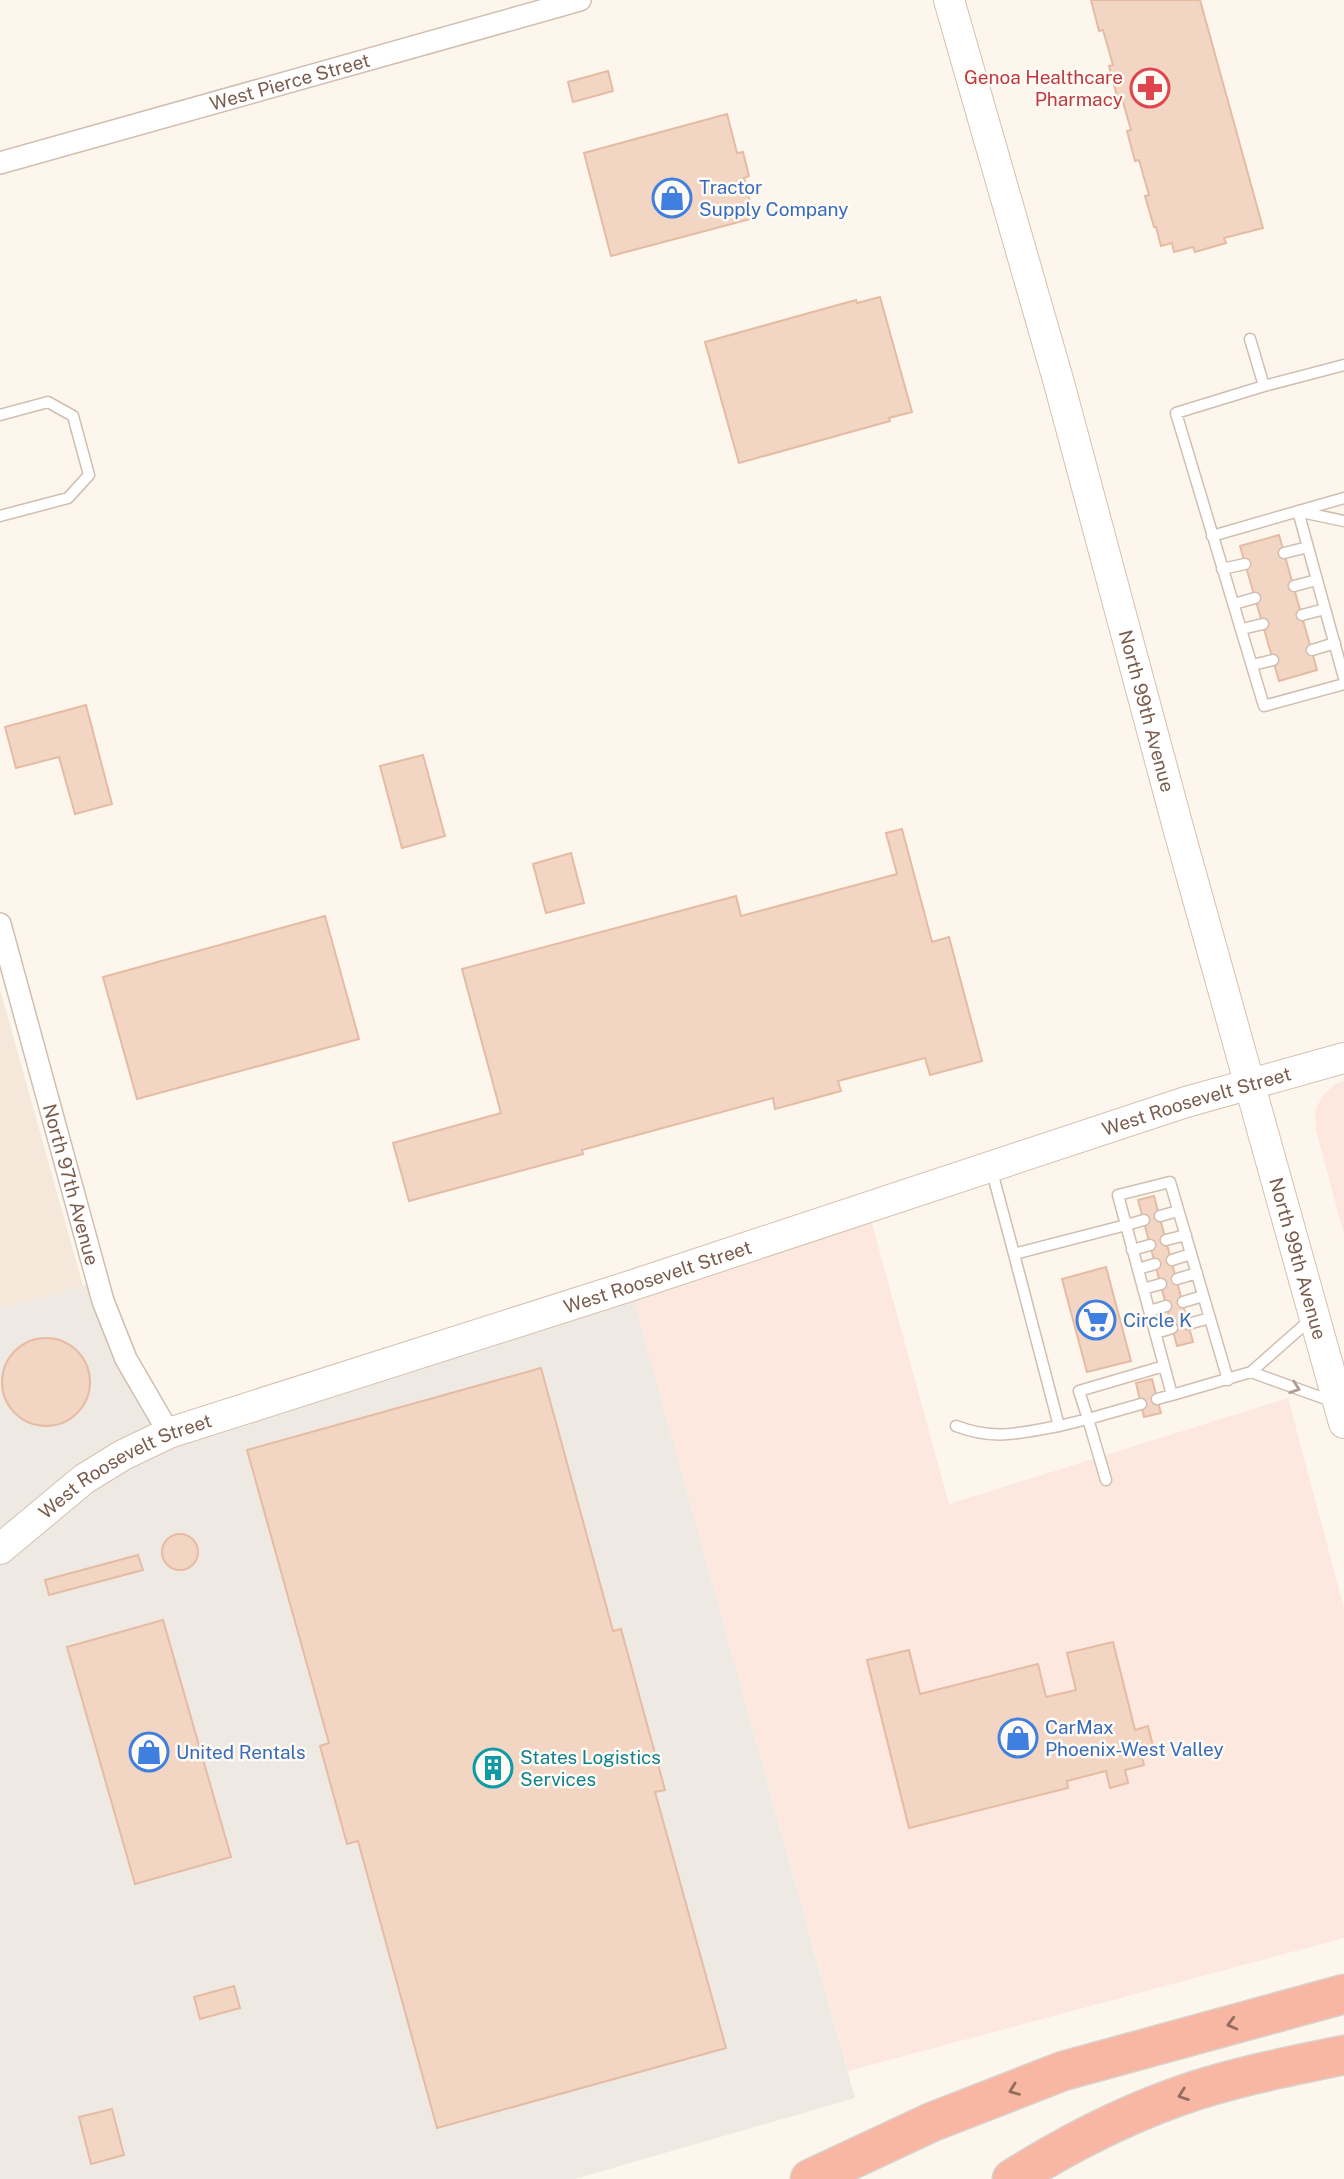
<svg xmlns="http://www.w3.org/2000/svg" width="1344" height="2179" font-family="'Public Sans',sans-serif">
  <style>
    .residential { fill: #f5e8da }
    .commercial { fill: #fde8e0 }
    .industrial { fill: #efe9e4 }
    .building { fill: #f3d5c3; stroke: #e6bba3; stroke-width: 2 }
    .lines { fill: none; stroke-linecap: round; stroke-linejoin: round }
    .lane-casing { stroke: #d1beb0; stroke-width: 13 }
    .street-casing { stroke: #d1beb0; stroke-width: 24 }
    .secondary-casing { stroke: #d6c0b0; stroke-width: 32 }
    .highway-casing { stroke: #dad1cd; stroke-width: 41 }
    .lane { stroke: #fff; stroke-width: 10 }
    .street { stroke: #fff; stroke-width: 21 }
    .secondary { stroke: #fff; stroke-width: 30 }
    .highway { stroke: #f7b7a3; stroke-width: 38 }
    .oneway { stroke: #af9d94 }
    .oneway2 { stroke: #936e5e }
    .labels { text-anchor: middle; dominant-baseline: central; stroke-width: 5; stroke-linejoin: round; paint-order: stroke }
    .health-label { font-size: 19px; fill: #be3a42; stroke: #fffaf3; text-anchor: end }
    .street-label { font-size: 19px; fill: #7a5c4d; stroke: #fffaf3 }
    .shop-label { font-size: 19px; fill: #366cbe; stroke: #fffaf3; text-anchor: start }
    .culture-label { font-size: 19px; fill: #0d838f; stroke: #fffaf3; text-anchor: start }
  </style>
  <rect width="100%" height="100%" fill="#fdf6ec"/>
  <!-- residential -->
  <path class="residential" d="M0 989 83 1286 0 1309Z"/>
  <!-- commercial -->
  <path class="commercial" d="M1344 1081V1235L1316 1130 1315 1111 1323 1095 1337 1083Z
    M867 1205 949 1504 1288 1398 1344 1608V1938L848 2071 630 1286Z"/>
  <!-- industrial -->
  <path class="industrial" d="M97 1280 170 1433 630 1286 855 2098 575 2179H0V1309L83 1286Z"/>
  <!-- building -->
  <path class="building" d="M1091 0H1200L1263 228 1224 238 1226 243 1195 252 1193 247 1174 252 1172 243 1161 246 1156 227H1154L1145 196 1149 195 1139 160 1135 161 1127 131 1131 130 1121 95 1117 96 1109 66 1113 65 1103 30 1099 31Z
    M608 71 613 91 573 102 568 82Z
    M727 114 737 153 743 152 749 176 744 178 754 218 611 256 584 153Z
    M880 297 912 412 889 418 890 421 739 463 705 342 856 300 857 303Z
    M1279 535 1317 670 1279 681 1240 546Z
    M86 705 112 804 75 814 59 757 16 768 5 727Z
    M423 755 445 836 402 848 380 766Z
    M902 829 932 942 949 937 982 1061 930 1075 925 1058 838 1081 841 1091 775 1109 773 1098 582 1150 583 1154 409 1201 393 1143 501 1113 462 969 736 896 741 916 897 874 886 833Z
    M571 853 584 903 546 913 533 864Z
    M325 916 359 1039 137 1099 103 977Z
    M1154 1196 1193 1342 1177 1346 1138 1200Z
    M1106 1267 1131 1361 1087 1372 1062 1279Z
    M2 1382a44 44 0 1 1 88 0a44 44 0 1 1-88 0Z
    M541 1368 613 1631 621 1629 665 1790 655 1792 726 2048 437 2128 358 1841 347 1844 320 1746 329 1743 247 1450Z
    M1152 1379 1161 1413 1144 1417 1136 1383Z
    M162 1552a18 18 0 1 1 36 0a18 18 0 1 1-36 0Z
    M138 1555 143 1570 49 1595 45 1580Z
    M163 1620 231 1857 135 1884 67 1647Z
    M1113 1642 1135 1730 1148 1726 1153 1746 1140 1749 1144 1765 1125 1770 1128 1783 1110 1788 1106 1771 1067 1781 1068 1788 909 1828 867 1660 909 1650 920 1694 1038 1664 1046 1697 1076 1690 1067 1653Z
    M234 1986 240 2008 200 2019 194 1997Z
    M112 2109 124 2155 91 2164 79 2117Z"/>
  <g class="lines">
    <defs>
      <path id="lane" d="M1250 339 1264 386
        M1344 365 1264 386 1176 413 1264 706 1344 684
        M0 415 48 402 73 416 89 475 68 498 0 516
        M1298 511 1344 678
        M1301 512 1344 521
        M1212 536 1344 498
        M1284 553 1308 547
        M1222 569 1245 564
        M1294 586 1317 580
        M1234 604 1255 598
        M1302 615 1325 609
        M1242 629 1263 624
        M1312 650 1335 643
        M1252 665 1273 660
        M991 1168 1014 1254 1126 1225 1172 1395 1251 1372 1311 1319
        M1160 1216 1178 1211
        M1144 1220 1126 1225 1118 1195 1170 1182 1228 1380
        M1166 1240 1186 1235
        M1132 1250 1150 1245
        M1014 1254 1059 1426 1088 1419 1106 1480
        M1172 1260 1191 1254
        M1138 1269 1155 1264
        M1177 1279 1197 1273
        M1143 1289 1161 1284
        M1183 1302 1203 1296
        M1150 1311 1166 1306
        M1188 1324 1210 1318
        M1156 1333 1172 1328
        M1251 1372 1334 1402
        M1157 1399 1172 1395
        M1141 1404 1088 1419 1079 1391 1164 1366
        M956 1426C996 1441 1018 1433 1059 1426"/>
      <g id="street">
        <path id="s1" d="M0 163 580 0"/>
        <path id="s2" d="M0 924 103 1301 126 1359 169 1433"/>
      </g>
      <g id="secondary">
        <path id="s3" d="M949 0 1059 383 1179 831 1344 1423"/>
        <path id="s4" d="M0 1549 84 1479 123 1455 169 1433 630 1286 1186 1102 1344 1058"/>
      </g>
      <path id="highway" d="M810 2179 932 2122 1063 2071 1344 1994
        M1012 2179C1069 2143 1132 2111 1197 2090 1245 2075 1295 2065 1344 2055"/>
    </defs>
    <!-- lane casing -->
    <use href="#lane" class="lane-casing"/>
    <!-- street casing -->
    <use href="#street" class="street-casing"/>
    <!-- secondary casing -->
    <use href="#secondary" class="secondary-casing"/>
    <!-- highway casing -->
    <use href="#highway" class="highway-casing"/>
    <!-- lane -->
    <use href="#lane" class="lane"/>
    <!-- street -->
    <use href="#street" class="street"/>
    <!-- secondary -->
    <use href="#secondary" class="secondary"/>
    <!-- highway -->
    <use href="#highway" class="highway"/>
  </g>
  <!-- one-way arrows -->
  <defs><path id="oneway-chevron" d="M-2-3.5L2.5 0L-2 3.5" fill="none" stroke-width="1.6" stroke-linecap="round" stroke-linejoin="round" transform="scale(1.75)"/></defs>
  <use class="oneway" href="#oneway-chevron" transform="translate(1295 1388) rotate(19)"/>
  <g class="oneway2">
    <use href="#oneway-chevron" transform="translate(1232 2024) rotate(165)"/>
    <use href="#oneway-chevron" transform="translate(1014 2090) rotate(159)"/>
    <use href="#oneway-chevron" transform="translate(1183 2095) rotate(160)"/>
  </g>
  <!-- icons -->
  <defs>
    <symbol id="pharmacy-ring" viewBox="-11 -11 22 22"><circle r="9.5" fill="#fffaf3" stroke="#e0444e" stroke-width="1.5"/><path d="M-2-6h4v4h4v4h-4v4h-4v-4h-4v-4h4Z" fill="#e0444e"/></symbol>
    <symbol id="shop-ring" viewBox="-11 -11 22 22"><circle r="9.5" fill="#fffaf3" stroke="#3f7fe0" stroke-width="1.5"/><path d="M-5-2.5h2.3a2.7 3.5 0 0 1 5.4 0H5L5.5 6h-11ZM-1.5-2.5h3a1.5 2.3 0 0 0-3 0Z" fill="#3f7fe0"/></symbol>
    <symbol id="supermarket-ring" viewBox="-11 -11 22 22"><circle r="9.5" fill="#fffaf3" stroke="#3f7fe0" stroke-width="1.5"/><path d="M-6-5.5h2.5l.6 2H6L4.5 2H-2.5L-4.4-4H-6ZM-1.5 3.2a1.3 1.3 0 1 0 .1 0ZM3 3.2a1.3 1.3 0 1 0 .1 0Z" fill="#3f7fe0"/></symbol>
    <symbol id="building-ring" viewBox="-11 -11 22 22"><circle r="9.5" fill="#fffaf3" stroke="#0f9aa8" stroke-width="1.5"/><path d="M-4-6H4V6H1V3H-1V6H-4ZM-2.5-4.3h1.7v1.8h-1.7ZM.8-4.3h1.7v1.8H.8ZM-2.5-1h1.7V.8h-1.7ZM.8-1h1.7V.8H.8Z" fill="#0f9aa8"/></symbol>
  </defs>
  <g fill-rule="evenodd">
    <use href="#pharmacy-ring" x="1128" y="66" width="44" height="44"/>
    <use href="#shop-ring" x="650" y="176" width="44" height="44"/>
    <use href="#supermarket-ring" x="1074" y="1298" width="44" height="44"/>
    <use href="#shop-ring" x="996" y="1716" width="44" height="44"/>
    <use href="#shop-ring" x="127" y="1730" width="44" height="44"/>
    <use href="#building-ring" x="471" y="1746" width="44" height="44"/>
  </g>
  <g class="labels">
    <!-- health labels -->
    <g class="health-label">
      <text x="1123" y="77">Genoa Healthcare<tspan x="1123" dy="22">Pharmacy</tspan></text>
    </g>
    <!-- street labels -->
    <g class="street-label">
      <text stroke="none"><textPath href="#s1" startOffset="301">West Pierce Street</textPath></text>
      <text stroke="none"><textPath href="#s3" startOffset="738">North 99th Avenue</textPath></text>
      <text stroke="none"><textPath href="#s4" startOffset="1286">West Roosevelt Street</textPath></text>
      <text stroke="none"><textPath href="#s2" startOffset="270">North 97th Avenue</textPath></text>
      <text stroke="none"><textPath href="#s3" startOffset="1306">North 99th Avenue</textPath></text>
      <text stroke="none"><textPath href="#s4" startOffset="719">West Roosevelt Street</textPath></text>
      <text stroke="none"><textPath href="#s4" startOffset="152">West Roosevelt Street</textPath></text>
    </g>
    <!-- shop labels -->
    <g class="shop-label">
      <text x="699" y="187">Tractor<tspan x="699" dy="22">Supply Company</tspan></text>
      <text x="1123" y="1320">Circle K</text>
      <text x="1045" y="1727">CarMax<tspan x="1045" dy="22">Phoenix-West Valley</tspan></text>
      <text x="176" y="1752">United Rentals</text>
    </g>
    <!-- culture labels -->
    <g class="culture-label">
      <text x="520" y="1757">States Logistics<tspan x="520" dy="22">Services</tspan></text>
    </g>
  </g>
</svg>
